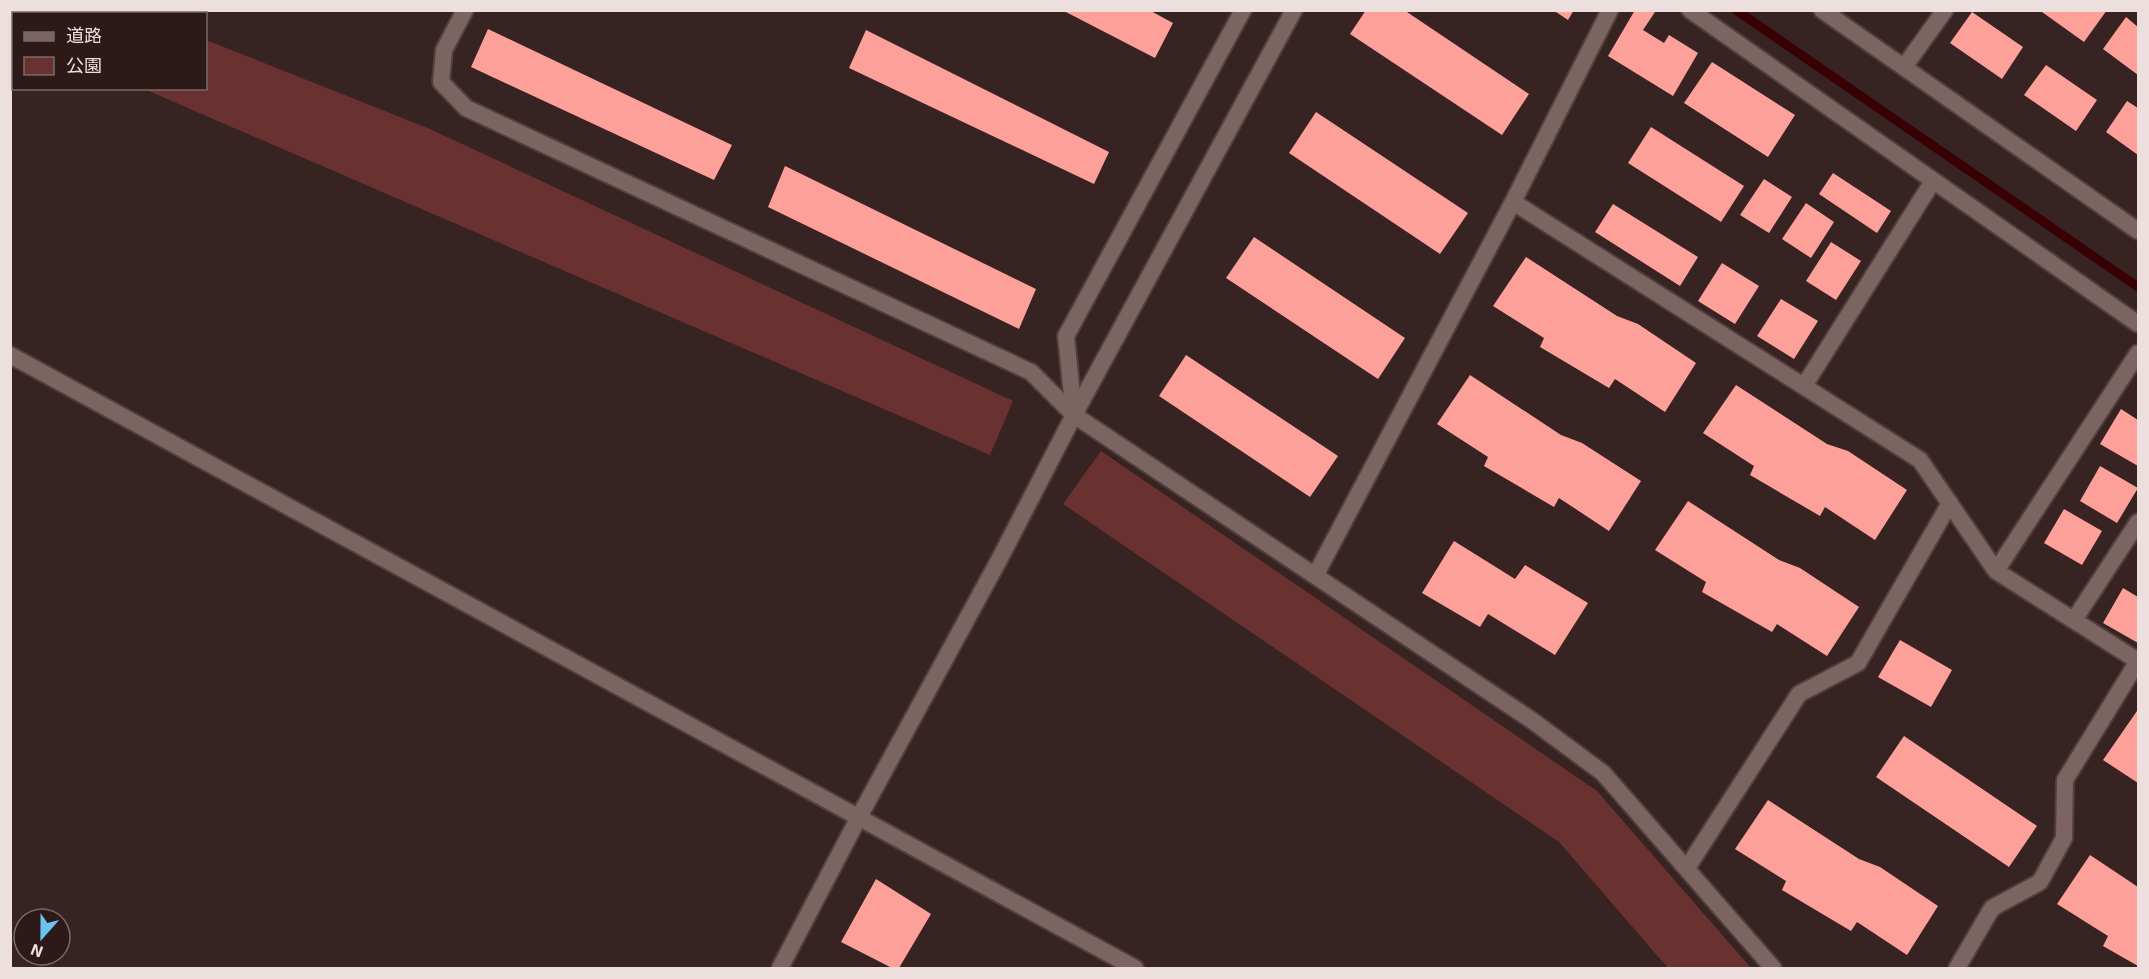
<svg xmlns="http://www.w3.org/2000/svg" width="2149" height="979" font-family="'Exo 2','Noto Sans JP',sans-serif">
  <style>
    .green { fill: #693230 }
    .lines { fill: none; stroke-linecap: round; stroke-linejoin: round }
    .stream { stroke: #390003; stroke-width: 9 }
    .building { fill: #fea09a }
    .minor-casing { stroke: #503f3d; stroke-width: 20 }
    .tertiary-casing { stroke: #503f3d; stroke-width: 20 }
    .minor { stroke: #7c6462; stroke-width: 16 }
    .tertiary { stroke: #7c6462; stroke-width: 16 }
  </style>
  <rect width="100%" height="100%" fill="#372322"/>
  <!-- green -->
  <path class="green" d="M129 10 137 13 14 14 13 32 11 31V11Z
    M206 40 430 129 1013 401 990 455 144 89 206 88Z
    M1101 451 1597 791 1751 968H1668L1559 842 1063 504Z"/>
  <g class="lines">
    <!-- stream -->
    <path class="stream" d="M1736 10 2138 287"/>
  </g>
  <!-- building -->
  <path class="building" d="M1062 10H1149L1173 23 1155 58Z
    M1366 10H1404L1529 94 1502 135 1350 34Z
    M1553 10H1574L1568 20Z
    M1635 10H1651L1655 12 1643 30 1664 43 1669 35 1698 53 1673 96 1608 56Z
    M2043 10H2107L2084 42 2042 12Z
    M1972 12 2023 47 2002 79 1950 43Z
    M2126 17 2138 27V75L2103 49Z
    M488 29 732 145 714 180 471 67Z
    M866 30 1109 152 1094 184 849 68Z
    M1712 62 1795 115 1768 157 1684 103Z
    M2046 65 2097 100 2076 131 2024 95Z
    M2127 101 2138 108V155L2106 132Z
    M1316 112 1468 213 1440 254 1289 153Z
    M1651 127 1744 186 1721 222 1628 163Z
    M785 166 1036 289 1019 329 768 207Z
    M1833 173 1891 211 1877 233 1819 194Z
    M1764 179 1792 197 1769 233 1740 215Z
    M1806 203 1834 222 1811 258 1782 239Z
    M1613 204 1698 257 1680 286 1595 232Z
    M1254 237 1405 338 1378 379 1226 278Z
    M1831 242 1861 261 1836 300 1806 281Z
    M1526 257 1617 316 1638 324 1696 363 1665 412 1615 379 1609 388 1540 347 1544 338 1493 306Z
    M1722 263 1759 286 1735 324 1698 301Z
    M1781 299 1818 321 1794 359 1757 336Z
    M1186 355 1338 456 1310 497 1159 396Z
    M1470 375 1561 435 1582 443 1641 481 1609 531 1559 498 1554 507 1484 466 1488 457 1437 424Z
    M1736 385 1827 444 1848 451 1907 490 1875 540 1825 507 1820 516 1750 475 1754 466 1703 433Z
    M2121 409 2138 420V466L2100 444Z
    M2100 466 2138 488 2117 523 2080 501Z
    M1688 501 1779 560 1800 568 1859 607 1827 656 1777 624 1772 632 1702 592 1706 582 1655 550Z
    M2064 509 2102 531 2082 565 2044 543Z
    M1454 541 1515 579 1525 565 1588 603 1555 655 1488 614 1480 627 1422 593Z
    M2123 588 2138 597V643L2103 623Z
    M1900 640 1952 670 1931 707 1878 677Z
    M2137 711 2138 712V783L2103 760Z
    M1904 736 2037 826 2009 867 1876 777Z
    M1768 800 1859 859 1880 867 1938 906 1907 955 1857 922 1851 931 1782 890 1786 881 1735 849Z
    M2090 855 2138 887V966L2103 946 2108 936 2057 904Z
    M876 879 931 914 899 968H892L841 942Z"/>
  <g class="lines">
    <defs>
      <path id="minor" d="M465 10 444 50 441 82 466 108 1031 372 1074 415 1530 719 1603 773 1773 968
        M1690 10 2138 324
        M1904 67 1945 10
        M1513 202 1920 460 1996 571 2138 661
        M10 355 1135 968
        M1804 386 1933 181
        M1996 571 2138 353
        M1315 576 1513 202 1610 10
        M2074 620 2138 522
        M1687 868 1799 694 1858 663 1950 503
        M1957 968 1992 908 2040 882 2064 838 2065 780 2138 661"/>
      <path id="tertiary" d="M1822 10 2138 231
        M1074 415 1066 336 1243 10
        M780 968 859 817 999 560 1074 415 1294 10"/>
    </defs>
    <!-- minor casing -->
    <use href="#minor" class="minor-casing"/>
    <!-- tertiary casing -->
    <use href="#tertiary" class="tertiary-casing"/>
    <!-- minor -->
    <use href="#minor" class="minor"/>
    <!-- tertiary -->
    <use href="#tertiary" class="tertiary"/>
  </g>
  <!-- border -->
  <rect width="2149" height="979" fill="none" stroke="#eddfdd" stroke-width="24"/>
  <!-- legend -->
  <rect x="12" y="12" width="195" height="78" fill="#2d1a18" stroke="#7a6967" stroke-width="1.5"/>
  <rect x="24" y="32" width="30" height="9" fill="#7c6462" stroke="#7a6967" stroke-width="1.5"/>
  <text x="66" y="42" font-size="18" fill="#eddfdd">道路</text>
  <rect x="24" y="57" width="30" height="18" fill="#693230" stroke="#7a6967" stroke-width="1.5"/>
  <text x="66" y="72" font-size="18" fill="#eddfdd">公園</text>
  <!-- north arrow -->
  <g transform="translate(42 937) rotate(201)"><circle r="28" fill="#2d1a18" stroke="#7a6967" stroke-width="1.5"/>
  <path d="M0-4.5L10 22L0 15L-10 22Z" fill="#6bc3f2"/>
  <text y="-9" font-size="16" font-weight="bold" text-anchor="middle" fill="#eddfdd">N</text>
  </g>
</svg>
